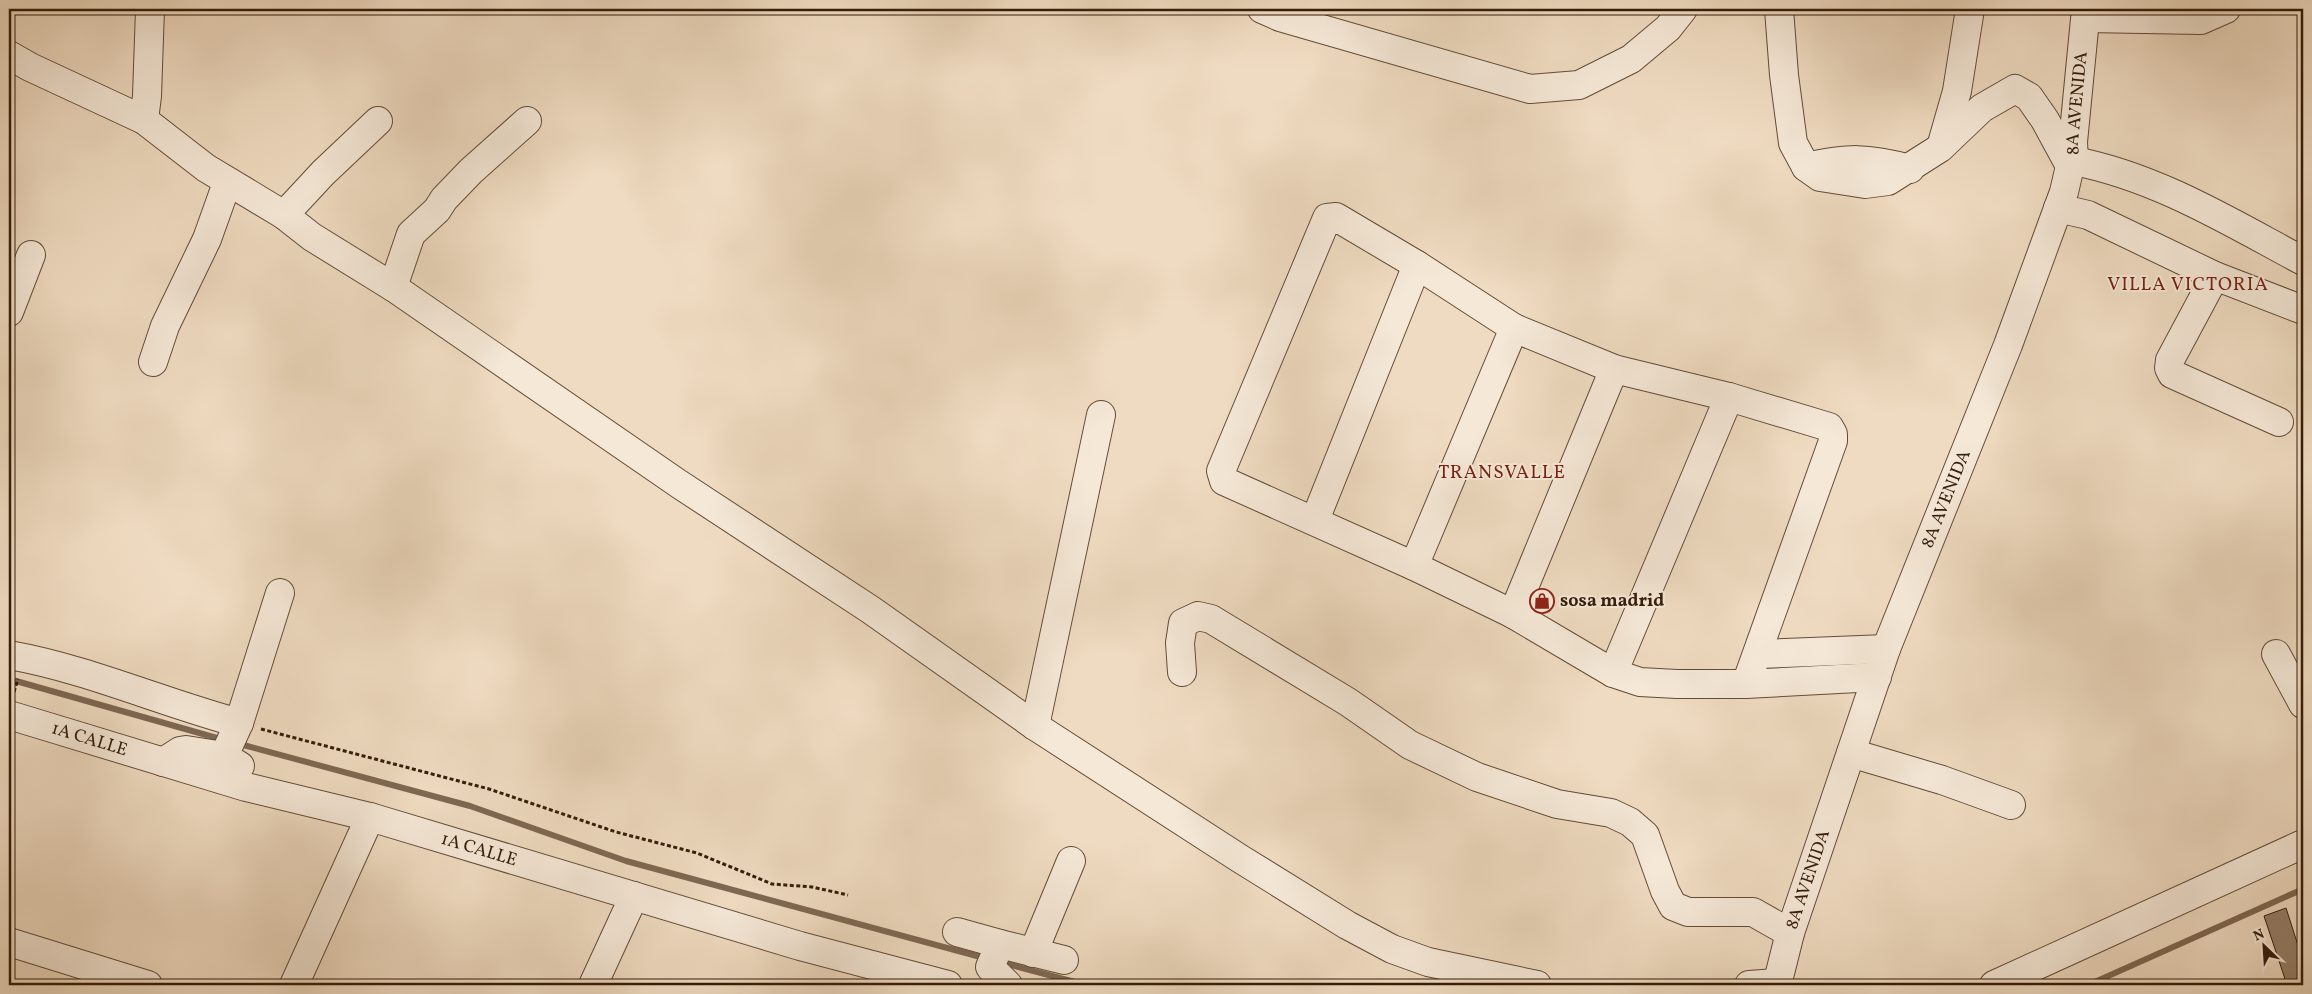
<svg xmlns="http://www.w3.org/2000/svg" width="2312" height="994" font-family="Vollkorn,serif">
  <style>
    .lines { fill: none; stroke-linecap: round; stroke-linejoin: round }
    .stream { stroke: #7e6853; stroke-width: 6 }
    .building { fill: #95806a; stroke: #341d0b }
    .minor-casing { stroke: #634c38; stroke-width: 30 }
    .path { stroke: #341d0b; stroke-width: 3; stroke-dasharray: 4 2.5; stroke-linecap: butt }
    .minor { stroke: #f5e8d7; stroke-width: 28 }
    .labels { text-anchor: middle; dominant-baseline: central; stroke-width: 4; stroke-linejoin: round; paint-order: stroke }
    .street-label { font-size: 18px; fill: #341d0b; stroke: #f5e8d7 }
    .poi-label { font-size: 18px; font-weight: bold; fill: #341d0b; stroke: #f5e8d7; text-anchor: start }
    .neighbourhood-label { font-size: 19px; letter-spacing: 1px; fill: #7a1f14; stroke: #f5e8d7 }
  </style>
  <rect width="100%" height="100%" fill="#efdbc1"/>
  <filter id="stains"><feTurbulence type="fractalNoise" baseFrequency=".004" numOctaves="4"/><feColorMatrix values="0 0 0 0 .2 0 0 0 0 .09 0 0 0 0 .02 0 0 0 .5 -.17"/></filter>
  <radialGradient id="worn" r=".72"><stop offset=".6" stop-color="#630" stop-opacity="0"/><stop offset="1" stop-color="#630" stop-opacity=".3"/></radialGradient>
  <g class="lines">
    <!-- stream -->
    <path class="stream" d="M9 679 224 740
      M236 743 470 806 626 861 988 959
      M1000 962 1086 985
      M2088 985 2303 889"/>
  </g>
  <!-- building -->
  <path class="building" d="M2286 908 2303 961V985H2287L2264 916Z"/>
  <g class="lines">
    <defs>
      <g id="minor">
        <path d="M1262 9 1280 17 1530 89 1579 85 1631 59 1668 28 1683 9"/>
        <path d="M1779 9 1784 75 1793 143 1806 167 1820 177 1865 184 1888 181 1940 148 1982 108 2015 89 2029 97 2045 120 2070 166"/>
        <path d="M2086 18 2201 20 2226 9"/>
        <path d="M9 55 30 67 144 120 206 168 284 215 312 237 393 287 679 484 871 610 1035 726 1239 858 1347 925 1392 949 1428 962 1537 985"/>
        <path d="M144 120 147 96 150 9"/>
        <path d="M1941 147 1957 91 1970 9"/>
        <path d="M2074 161C2157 177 2230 222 2303 261"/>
        <path d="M1806 167C1848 158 1867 157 1910 169"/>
        <path d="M2058 208 2088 215 2215 276 2303 310"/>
        <path d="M284 215 323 173 378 121"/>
        <path d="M2215 276 2170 360 2169 368 2172 374 2279 422"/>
        <path d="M393 287 411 234 437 210 444 199 471 171 527 121"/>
        <path d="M9 312 31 255"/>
        <path d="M153 362 165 326 207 239 227 183"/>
        <path d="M1315 520 1417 265"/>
        <path d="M1414 566 1514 328"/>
        <path d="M1513 614 1614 369"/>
        <path d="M1758 654 1886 649"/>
        <path d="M2276 654 2303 704"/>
        <path d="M9 655C88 669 161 702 239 723"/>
        <path d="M1182 672 1180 643 1183 623 1198 616 1211 619 1348 702 1410 745 1477 777 1557 804 1611 813 1630 822 1645 835 1665 891 1673 906 1688 912H1753L1790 933"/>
        <path d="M1613 673 1729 397"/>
        <path d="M1746 684 1833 441V434L1829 427 1729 397 1614 369 1514 328 1417 265 1336 217 1327 218 1221 471 1224 481 1414 566 1513 614 1613 673 1640 682 1677 684H1746L1877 677"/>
        <path id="s1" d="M9 715 246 787 370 817 800 946 948 985"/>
        <path d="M1035 726 1101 415"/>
        <path d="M1851 753 1942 780 2011 805"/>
        <path d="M224 756 239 723 280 593"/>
        <path d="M163 762 180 751 186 750 224 756 240 766"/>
        <path d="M957 932 1000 944"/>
        <path d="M9 942 148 985"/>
        <path d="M1033 953 1071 861"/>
        <path d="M294 985 370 817"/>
        <path d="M593 985 634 896"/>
        <path d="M1008 985 990 967 1000 944 1064 960"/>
        <path d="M1749 985 1777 983"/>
        <path id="s2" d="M1777 985 1790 933 1886 649 2008 345 2064 192 2070 166 2074 161 2073 142 2086 9"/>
        <path d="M1994 985 2303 844"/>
      </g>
    </defs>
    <!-- minor casing -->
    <use href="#minor" class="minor-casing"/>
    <!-- path -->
    <path class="path" d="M14 692 18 679
      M261 729 489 789 616 832 697 853 772 884 812 887 848 895"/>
    <!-- minor -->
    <use href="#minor" class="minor"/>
  </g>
  <!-- icons -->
  <defs>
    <symbol id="shop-ring" viewBox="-11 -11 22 22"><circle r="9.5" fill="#f5e8d7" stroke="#8f2418" stroke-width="1.5"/><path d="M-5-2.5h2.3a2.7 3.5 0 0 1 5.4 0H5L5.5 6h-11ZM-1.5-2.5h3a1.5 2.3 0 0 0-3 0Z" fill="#8f2418"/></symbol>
  </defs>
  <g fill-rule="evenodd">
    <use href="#shop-ring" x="1528" y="587" width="28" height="28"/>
  </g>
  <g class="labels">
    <!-- street labels -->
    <g class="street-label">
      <text stroke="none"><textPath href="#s2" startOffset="935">8A AVENIDA</textPath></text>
      <text stroke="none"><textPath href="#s2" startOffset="515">8A AVENIDA</textPath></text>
      <text stroke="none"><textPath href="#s1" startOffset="84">1A CALLE</textPath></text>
      <text stroke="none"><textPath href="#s1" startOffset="489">1A CALLE</textPath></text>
      <text stroke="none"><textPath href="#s2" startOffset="110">8A AVENIDA</textPath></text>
    </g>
    <!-- poi labels -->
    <g class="poi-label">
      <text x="1560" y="601">sosa madrid</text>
    </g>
    <!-- neighbourhood labels -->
    <g class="neighbourhood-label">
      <text x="2188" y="285">VILLA VICTORIA</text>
      <text x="1502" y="473">TRANSVALLE</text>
    </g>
  </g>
  <!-- margin -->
  <rect width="2312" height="994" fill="none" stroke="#efdbc1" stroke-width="30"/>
  <rect x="10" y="10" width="2292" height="974" fill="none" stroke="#341d0b" stroke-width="2.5"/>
  <rect x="15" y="15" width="2282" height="964" fill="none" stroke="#341d0b"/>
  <!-- north arrow -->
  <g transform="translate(2264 946) rotate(335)" stroke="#f5e8d7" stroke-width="4" paint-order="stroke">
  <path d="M0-4L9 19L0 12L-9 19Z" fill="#341d0b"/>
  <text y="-8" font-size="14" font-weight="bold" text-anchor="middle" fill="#341d0b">N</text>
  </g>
  <rect width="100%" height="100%" filter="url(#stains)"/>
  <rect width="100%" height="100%" fill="url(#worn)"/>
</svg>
